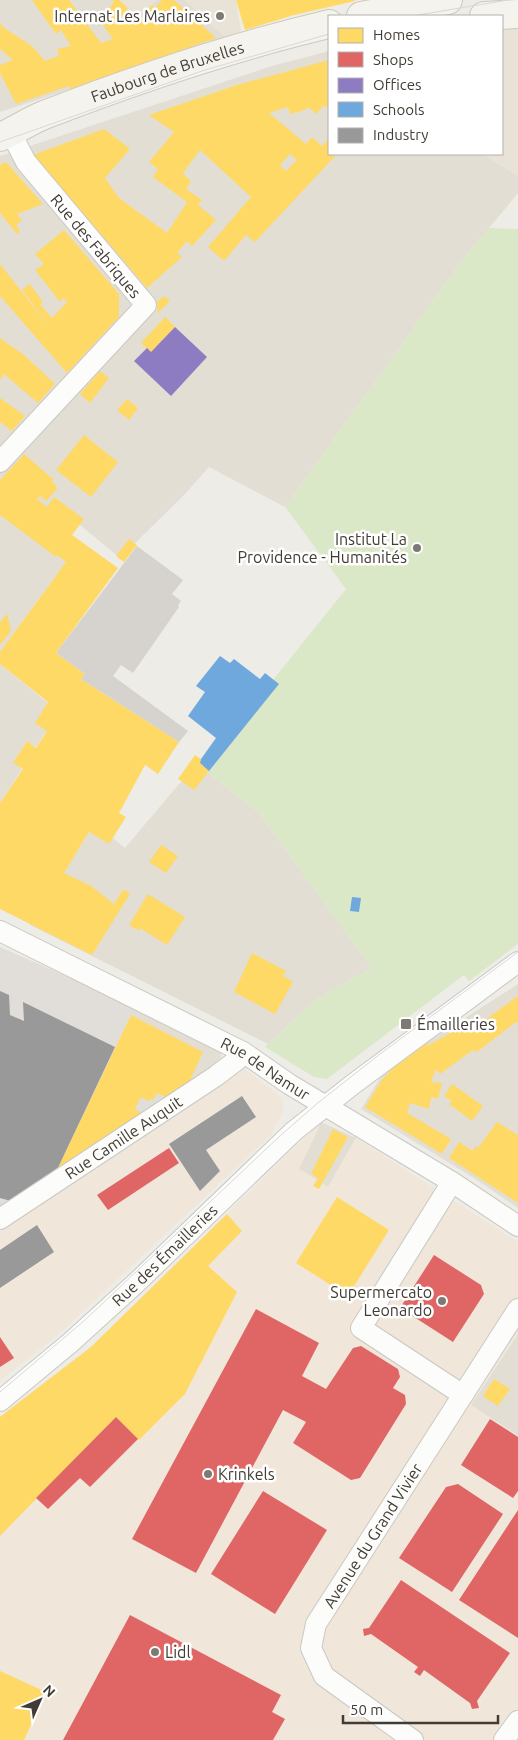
<svg xmlns="http://www.w3.org/2000/svg" width="518" height="1740" font-family="Ubuntu,sans-serif">
  <style>
    .residential { fill: #e2ded4 }
    .commercial { fill: #f0e7da }
    .industrial { fill: #e1ddd8 }
    .education { fill: #e8e3d6 }
    .green { fill: #dbe8c8 }
    .homes { fill: #ffd966; fill-rule: evenodd }
    .shops { fill: #e06666 }
    .offices { fill: #8e7cc3 }
    .schools { fill: #6fa8dc }
    .industry { fill: #999 }
    .building { fill: #d6d3ce }
    .lines { fill: none; stroke-linecap: round; stroke-linejoin: round }
    .street-casing { stroke: #cac8c3; stroke-width: 22 }
    .secondary-casing { stroke: #ccc9bf; stroke-width: 30 }
    .street { stroke: #fcfcfb; stroke-width: 20 }
    .secondary { stroke: #f5f3ed; stroke-width: 28 }
    .tram { stroke: #d8d8d7; stroke-width: 1 }
    .poi-dot { fill: #7e7a73; stroke: #fff; stroke-width: 2 }
    .labels { text-anchor: middle; dominant-baseline: central; stroke-width: 5; stroke-linejoin: round; paint-order: stroke }
    .poi-label { font-size: 16px; fill: #423d34; stroke: #fff; text-anchor: end }
    .street-label { font-size: 16px; fill: #423d34; stroke: #fff }
  </style>
  <rect width="100%" height="100%" fill="#eeece7"/>
  <!-- residential -->
  <path class="residential" d="M0 0H116L136 17 157 0H185L226 38 0 112Z
    M329 51V154H483L518 176V193L460 263 285 507 209 467 184 495 120 558 74 520 66 562 0 652V156L272 66Z
    M0 664 59 712 36 747 26 742 14 762 22 769 0 803Z
    M202 768 258 812 372 968 316 999 268 1044 30 925 95 823 125 848 179 784Z
    M518 984V1208L474 1178 361 1109 382 1075 412 1052Z
    M137 999 222 1042 221 1058 164 1102 147 1097 101 1070 116 1046Z
    M321 1122 356 1138 328 1187 299 1169Z
    M518 1334V1436L471 1405Z"/>
  <!-- commercial -->
  <path class="commercial" d="M245 1069 282 1098 284 1110 271 1135 58 1335 0 1381V1231Z
    M321 1122 299 1169 328 1187 356 1138 518 1242V1334L471 1405 518 1436V1740H0V1416L89 1348Z"/>
  <!-- industrial -->
  <path class="industrial" d="M0 947 134 1006 116 1046 101 1070 147 1097 164 1102 0 1214Z"/>
  <!-- education -->
  <path class="education" d="M116 0H157L136 17Z
    M185 0H236L241 31 226 38Z
    M518 14V176L483 154H502V16Z"/>
  <!-- green -->
  <path class="green" d="M489 228 518 229V944L469 981 464 975 327 1079 314 1077 265 1047 316 999 372 968 258 812 202 768 346 589 285 507 460 263Z"/>
  <!-- homes -->
  <path class="homes" d="M32 0H69L101 43 113 39 97 17 108 10 114 2 112 0H119L128 8 120 19 123 24 131 23 139 17 142 20 152 5 155 8 162 0H174L216 38 70 89 69 86 16 104 0 73V65L13 60 0 49V22L3 27 32 46 45 61 59 56 57 49 71 46 61 30 56 34Z
    M236 0H355V1L294 15 245 30Z
    M329 60V107L323 106 316 114 308 107 305 110 291 114 287 107 269 113 306 144 312 137 322 146 329 138V154H337L255 242 246 235 224 261 208 247 251 197 200 150 183 173 191 182 186 189 202 200 198 205 216 220 192 246 187 241 177 253 182 257 147 288 33 155 104 129 130 149 105 178 119 198 167 233 187 202 153 177 158 169 149 162 174 132 149 115 237 85ZM290 154 297 160 286 171 280 165Z
    M6 162 43 204 17 214 22 220 16 225 20 231 17 234 0 213V165Z
    M64 230 119 294V317L67 373 0 296V264L51 329 22 290 30 284 43 302 40 304 52 318 67 302 64 298 60 302 35 270 44 264 35 254Z
    M164 296 170 301 158 313 157 302Z
    M165 317 175 327 151 352 141 343Z
    M0 338 24 355 55 384 38 403 4 374 0 380Z
    M100 371 109 378 90 403 80 394Z
    M0 398 25 416 12 431 0 422Z
    M127 399 138 408 129 420 117 410Z
    M84 435 118 462 91 497 56 470Z
    M24 454 54 480 52 482 58 488 46 501 40 496 37 499 47 507 54 497 84 519 72 535 118 568 56 653 85 674 81 679 179 742 158 774 145 765 119 813 126 817 109 844 89 832 64 873 91 886 114 904 122 891 125 890 130 894 92 955 0 909V803L23 769 13 763 27 741 36 748 47 731 35 723 48 702 0 664V652L66 562 57 555 56 557 0 515V480Z
    M129 539 137 545 124 562 116 556Z
    M7 614 11 631 0 645V622Z
    M195 755 201 759 200 763 209 771 194 790 178 779Z
    M161 845 178 856 166 873 149 862Z
    M148 894 185 917 167 945 140 928 139 931 129 925Z
    M252 953 286 971 283 976 293 982 275 1014 234 992Z
    M518 996V1023L516 1022 477 1052 473 1050 440 1074 436 1069 431 1082 442 1083 438 1099 431 1097 429 1109 410 1103 407 1113 451 1139 442 1154 365 1107 381 1081 393 1068 429 1042 427 1046 456 1030 460 1033 474 1022 477 1026Z
    M131 1015 203 1052 186 1089 170 1099 157 1093 153 1100 150 1099 149 1101 141 1097 135 1109 145 1116 55 1174Z
    M452 1084 483 1106 472 1121 449 1104 452 1101 444 1096Z
    M497 1122 518 1135V1203L449 1158 459 1142 473 1151 475 1146 478 1148Z
    M333 1129 348 1137 319 1189 313 1186 318 1178 311 1174Z
    M337 1197 389 1230 348 1296 296 1263Z
    M227 1214 242 1231 208 1266 237 1292 185 1394 139 1440 116 1417 0 1536V1417L91 1347Z
    M494 1379 510 1389 498 1406 483 1396Z
    M0 1671 46 1692 24 1740H0Z"/>
  <!-- shops -->
  <path class="shops" d="M169 1148 179 1163 108 1210 97 1195Z
    M434 1255 481 1285 484 1294 453 1342 400 1308Z
    M256 1309 319 1343 302 1376 326 1389 353 1348 361 1346 398 1369 400 1377 393 1388 405 1395 406 1404 360 1478 351 1480 293 1443 306 1422 283 1410 196 1573 132 1539Z
    M0 1337 14 1358 0 1367Z
    M116 1417 138 1439 90 1487 80 1478 48 1509 36 1498Z
    M490 1419 518 1437V1491L513 1498 461 1465Z
    M458 1484 503 1514 452 1592 399 1558 446 1487Z
    M263 1491 327 1530 275 1614 211 1574Z
    M518 1510V1638L459 1600Z
    M401 1580 510 1653 477 1701 479 1708 472 1709 470 1703 424 1670 420 1676 414 1672 418 1667 371 1634 364 1636 363 1629 369 1628Z
    M130 1615 281 1695 272 1712 285 1719 273 1740H63Z"/>
  <!-- offices -->
  <path class="offices" d="M175 327 207 357 171 396 134 361 147 348 151 352Z"/>
  <!-- schools -->
  <path class="schools" d="M220 656 230 663 234 659 260 679 265 673 279 684 209 771 200 763 201 759 216 738 188 716 205 692 196 686Z
    M352 897 361 898 359 912 350 911Z"/>
  <!-- industry -->
  <path class="industry" d="M0 991 9 995 10 1015 24 1021 23 1002 115 1047 55 1174 11 1201 0 1198Z
    M242 1096 256 1117 206 1150 220 1171 200 1191 169 1144Z
    M37 1225 54 1252 0 1288V1250Z"/>
  <!-- building -->
  <path class="building" d="M137 546 183 580 172 594 181 601 178 605 179 607 133 673 121 665 113 676 188 731 179 742 81 679 85 674 56 653Z"/>
  <g class="lines">
    <defs>
      <g id="street">
        <path d="M0 462 146 305 26 162 11 133"/>
        <path id="s1" d="M0 931 243 1052 289 1084 452 1182 518 1226"/>
        <path d="M452 1182 361 1328 463 1395"/>
        <path id="s2" d="M0 1219 216 1076 237 1060 243 1052"/>
        <path id="s3" d="M0 1401 70 1343 135 1284 294 1131 352 1085 518 962"/>
        <path id="s4" d="M413 1740 324 1676 311 1648 316 1624 518 1309"/>
        <path d="M504 1740 518 1721"/>
      </g>
      <g id="secondary">
        <path d="M361 16 448 0"/>
        <path d="M484 16 518 14"/>
        <path id="s5" d="M0 137C15 131 29 121 44 115 137 79 232 47 329 24"/>
      </g>
    </defs>
    <!-- street casing -->
    <use href="#street" class="street-casing"/>
    <!-- secondary casing -->
    <use href="#secondary" class="secondary-casing"/>
    <!-- street -->
    <use href="#street" class="street"/>
    <!-- secondary -->
    <use href="#secondary" class="secondary"/>
    <!-- tram -->
    <path class="tram" d="M412 16 508 0
      M0 142 205 70 329 34
      M0 1392 85 1320 282 1134 319 1102 380 1054 518 952"/>
  </g>
  <!-- markers -->
  <g class="poi-dot">
    <circle cx="220" cy="16" r="5"/>
    <circle cx="417" cy="548" r="5"/>
    <rect x="400" y="1018" width="12" height="12" rx="2.5"/>
    <circle cx="442" cy="1301" r="5"/>
    <circle cx="208" cy="1474" r="5"/>
    <circle cx="155" cy="1652" r="5"/>
  </g>
  <g class="labels">
    <!-- poi labels -->
    <g class="poi-label">
      <text x="210" y="16">Internat Les Marlaires</text>
      <text x="407" y="539">Institut La<tspan x="407" dy="18">Providence - Humanités</tspan></text>
      <text x="417" y="1024" text-anchor="start">Émailleries</text>
      <text x="432" y="1292">Supermercato<tspan x="432" dy="18">Leonardo</tspan></text>
      <text x="218" y="1474" text-anchor="start">Krinkels</text>
      <text x="165" y="1652" text-anchor="start">Lidl</text>
    </g>
    <!-- street labels -->
    <g class="street-label">
      <text stroke="none"><textPath href="#s5" startOffset="180">Faubourg de Bruxelles</textPath></text>
      <text transform="translate(96 246) rotate(50)">Rue des Fabriques</text>
      <text stroke="none"><textPath href="#s1" startOffset="299">Rue de Namur</textPath></text>
      <text stroke="none"><textPath href="#s2" startOffset="148">Rue Camille Auquit</textPath></text>
      <text stroke="none"><textPath href="#s3" startOffset="220">Rue des Émailleries</textPath></text>
      <text stroke="none"><textPath href="#s4" startOffset="270">Avenue du Grand Vivier</textPath></text>
    </g>
  </g>
  <!-- legend -->
  <rect x="328" y="15" width="175" height="140" fill="#ffffff" stroke="#b3b1ae"/>
  <rect x="338" y="28" width="25" height="15" fill="#ffd966" stroke="#b3b1ae"/>
  <text x="373" y="40" font-size="15" fill="#423d34">Homes</text>
  <rect x="338" y="52" width="25" height="15" fill="#e06666" stroke="#b3b1ae"/>
  <text x="373" y="65" font-size="15" fill="#423d34">Shops</text>
  <rect x="338" y="78" width="25" height="15" fill="#8e7cc3" stroke="#b3b1ae"/>
  <text x="373" y="90" font-size="15" fill="#423d34">Offices</text>
  <rect x="338" y="102" width="25" height="15" fill="#6fa8dc" stroke="#b3b1ae"/>
  <text x="373" y="115" font-size="15" fill="#423d34">Schools</text>
  <rect x="338" y="128" width="25" height="15" fill="#999999" stroke="#b3b1ae"/>
  <text x="373" y="140" font-size="15" fill="#423d34">Industry</text>
  <!-- north arrow -->
  <g transform="translate(40 1700) rotate(45)" stroke="#ffffff" stroke-width="4" paint-order="stroke">
  <path d="M0-4L9 19L0 12L-9 19Z" fill="#423d34"/>
  <text y="-8" font-size="14" font-weight="bold" text-anchor="middle" fill="#423d34">N</text>
  </g>
  <!-- scale -->
  <path d="M343 1715v8h155v-8" fill="none" stroke="#423d34" stroke-width="2.5"/>
  <text x="350" y="1715" font-size="15" fill="#423d34" stroke="#ffffff" stroke-width="4" paint-order="stroke">50 m</text>
</svg>
